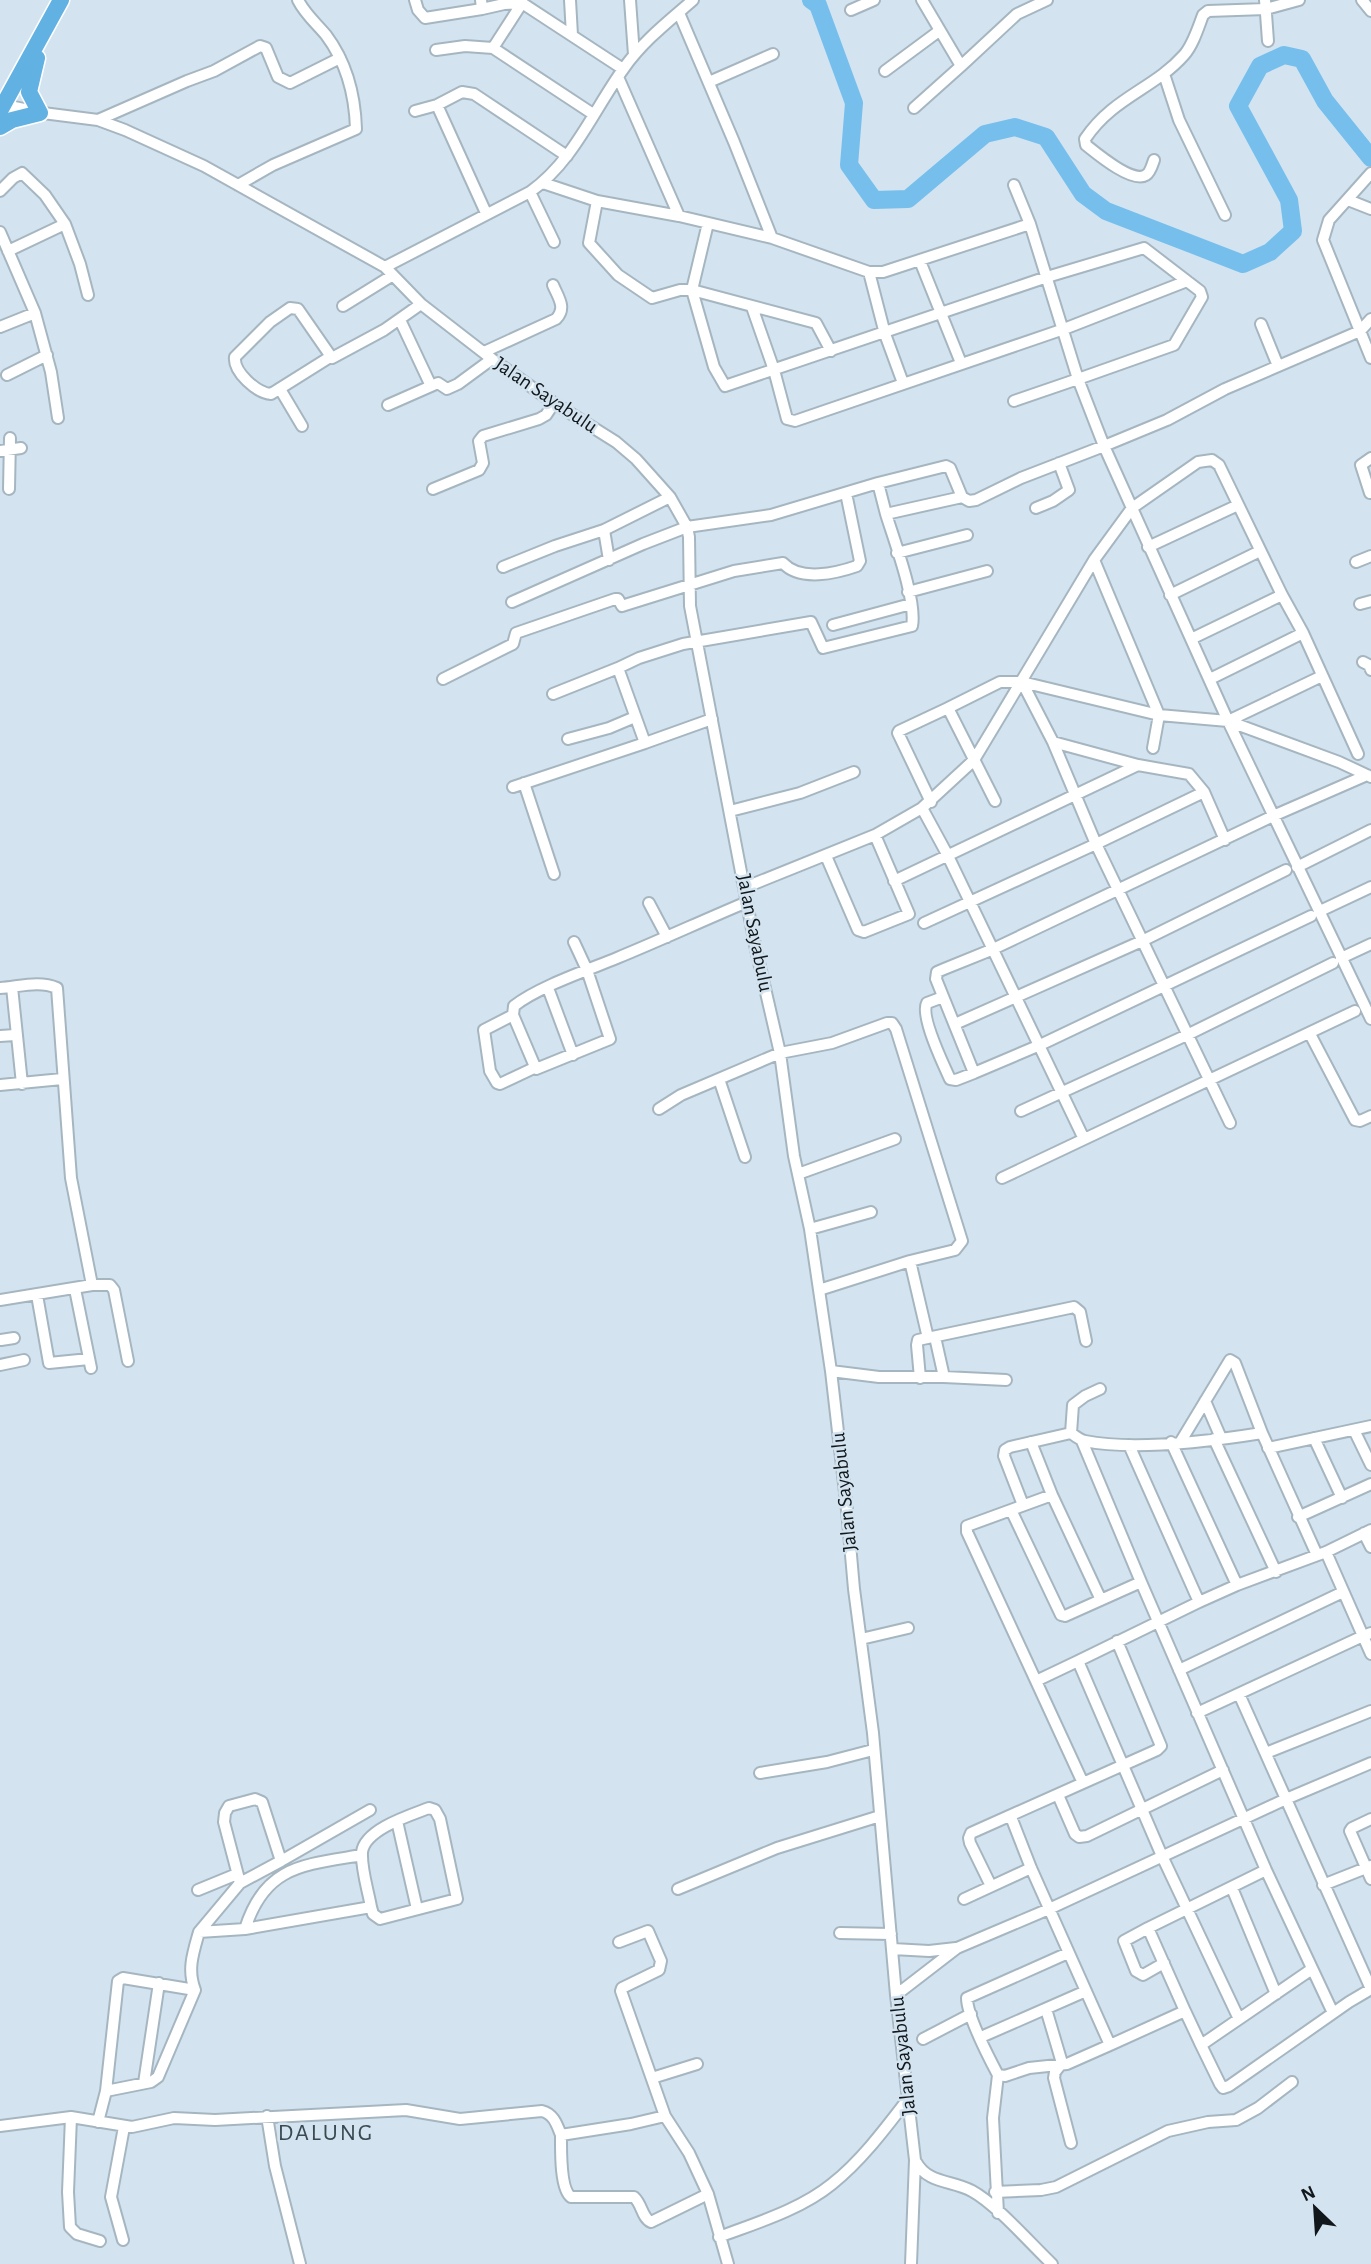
<svg xmlns="http://www.w3.org/2000/svg" width="1371" height="2264" font-family="'Alegreya Sans',sans-serif">
  <style>
    .lines { fill: none; stroke-linecap: round; stroke-linejoin: round }
    .river { stroke: #76bfed; stroke-width: 18 }
    .minor-casing { stroke: #a6b6c1; stroke-width: 14 }
    .highway-casing { stroke: #fff; stroke-width: 19 }
    .minor { stroke: #fff; stroke-width: 10 }
    .highway { stroke: #61b1e2; stroke-width: 16 }
    .labels { text-anchor: middle; dominant-baseline: central; stroke-width: 5; stroke-linejoin: round; paint-order: stroke }
    .street-label { font-size: 21px; fill: #11171b; stroke: #d3e4f0 }
    .quarter-label { font-size: 24px; letter-spacing: 2px; fill: #3b4952; stroke: #d3e4f0 }
  </style>
  <rect width="100%" height="100%" fill="#d3e4f0"/>
  <g class="lines">
    <!-- river -->
    <path class="river" d="M811 0 818 5 854 103 849 165 874 200 908 199 985 134 1015 127 1046 137 1083 194 1106 211 1243 264 1270 252 1293 231 1289 200 1238 106 1260 66 1284 55 1302 59 1325 101 1371 158"/>
    <defs>
      <path id="minor" d="M415 0 418 10 425 18 482 9 481 0
        M570 0 572 35
        M630 0 634 55
        M922 0 961 66 1017 14 1047 0
        M1265 0 1268 41
        M1362 0 1371 11
        M482 9 504 4 522 3 623 69
        M851 10 874 0
        M679 13 734 142 772 238 869 272H883L1030 224
        M493 48 593 114
        M436 50 465 46 493 48 522 3V0
        M885 71 939 31
        M1164 74 1179 120 1225 215
        M618 77 679 216
        M709 82 773 54
        M0 104 43 113 98 120 125 130 204 166 385 267 421 304 492 359 554 403 616 442 636 459 670 497 687 527 689 537 690 606 755 945 780 1053 794 1156 810 1229 831 1371 847 1510 854 1589 873 1733 896 1995 915 2160 911 2264
        M437 105 486 213
        M914 108 961 66
        M415 111 437 105 462 92 474 94 567 156
        M98 120 187 81 214 71 260 46 266 48 278 77 290 83 340 58
        M1154 160C1153 163 1150 173 1146 175 1133 184 1096 153 1086 145L1085 139C1113 97 1154 89 1184 55 1193 45 1198 28 1203 15L1208 11 1266 9 1299 0
        M1371 173 1329 220 1323 240 1371 358
        M543 183 597 201 679 216 772 238
        M238 185 273 165 356 129C355 95 347 63 326 35 316 23 305 14 298 0
        M0 191 13 178 22 173 45 195 65 224
        M530 192 554 242
        M1348 200 1371 209
        M597 201 589 243 618 275 652 298 680 290H692L816 323 831 351
        M0 232 35 313 51 372 58 418
        M8 251 65 224 80 264 88 295
        M920 261 961 363
        M385 267 530 192C574 161 594 109 624 68 643 41 669 21 693 0
        M869 272 885 334 903 383
        M692 290 714 367 725 386 1047 277 1144 248 1200 291 1202 297 1174 345 1078 379 1104 446 1167 420 1225 389 1360 331 1371 319
        M692 290 708 223
        M343 306 393 275
        M752 307 774 370 787 419 795 421 1064 329 1187 281
        M400 320 431 386
        M1261 324 1278 366
        M0 327 35 313
        M484 352 556 319C567 308 558 297 553 285
        M330 357 271 394C257 393 233 372 235 357L270 322 290 308 298 309 332 358 384 330 421 304
        M7 375 47 355
        M280 389 302 426
        M1014 401 1078 379 1030 224 1014 185
        M388 405 438 383 447 389 458 384 492 359
        M0 451 21 448
        M878 483 886 514 962 497
        M9 489 10 438
        M433 489 479 470 483 463 479 441 483 436 539 419 546 415 554 403
        M1370 493 1361 465 1371 458
        M1036 508 1053 501 1069 490 1059 463
        M604 530 609 560
        M1148 547 1238 505
        M897 553 967 535
        M1094 560 1159 715 1153 748
        M1356 562 1371 556
        M503 567 555 546 604 530 670 497
        M908 592 987 571
        M1170 595 1260 551
        M512 602 643 544 687 527 771 515 878 483 946 466 950 468 962 497 969 501 976 500 1021 478 1104 446 1228 721 1371 1019
        M1360 604 1371 601
        M833 625 911 604
        M1191 639 1282 595
        M1363 662 1369 665 1371 670
        M443 679 513 644 516 633 615 599H618L622 606 625 605 734 571 783 563C800 582 837 573 857 566L860 561 846 493
        M1210 679 1303 633
        M1022 682 1053 742 1096 844 1230 1123
        M553 694 618 668
        M1228 721 1339 762 1369 776
        M568 739 609 728 635 717
        M1053 742 1138 765
        M645 743 712 719
        M524 783 554 874
        M513 787 645 743 618 668 639 658 683 644 811 622 823 648 912 626C917 601 894 540 886 514
        M995 801 948 708 1000 682H1022L1159 715 1228 721 1322 676
        M931 802 898 733 899 731 948 708
        M730 811 800 793 854 772
        M826 856 858 930 864 932 909 914 875 835
        M1297 867 1371 830
        M894 881 1138 765 1189 774 1204 792 1225 840
        M746 887 875 835 922 808
        M649 903 667 937
        M1320 911 1371 887
        M1311 916 1040 1045 974 1073 936 979 937 972 944 969 991 950 1273 816 1367 775 1371 777
        M924 923 1096 844 1204 792
        M574 942 587 970 610 1039 536 1069 513 1015 514 1006C538 987 588 970 617 958 661 940 704 920 747 902
        M1341 958 1371 944
        M12 987 22 1084
        M0 988C18 987 39 980 57 988L71 1178 92 1285
        M548 988 573 1055
        M943 997 927 1003C920 1015 943 1064 950 1079L956 1080 974 1073
        M513 1015 484 1030 490 1071 497 1083 500 1084 534 1068
        M955 1024 1142 941 1286 870
        M1310 1034 1355 1120 1360 1121 1371 1116
        M0 1036 15 1035
        M719 1079 745 1157
        M0 1085 62 1079
        M659 1109 681 1095 780 1053 832 1043 887 1023H892L896 1029 962 1241 955 1250 910 1261 819 1290
        M1021 1111 1187 1035 1333 963
        M1084 1139 947 854 922 808 974 760 1094 560 1132 508 1198 462 1212 460 1219 465 1282 595 1303 633 1358 754
        M798 1174 895 1139
        M1002 1178 1355 1011
        M810 1229 871 1212
        M910 1261 928 1338
        M75 1289 91 1368
        M37 1295 49 1363 89 1359
        M0 1300 92 1285H110L114 1290 128 1361
        M935 1337 944 1377
        M1 1340 14 1338
        M0 1365 24 1360
        M831 1371 879 1377H944L1006 1380
        M920 1378 917 1345 918 1340 1074 1307 1080 1312 1086 1341
        M1205 1401 1221 1438
        M1354 1430 1371 1465
        M1071 1433 1073 1405 1085 1396 1100 1389
        M1314 1438 1342 1498
        M1214 1439 1276 1572
        M1181 1441 1230 1360 1235 1363 1262 1433
        M1031 1442 1052 1495
        M1171 1442 1237 1585
        M1268 1448 1371 1426
        M1023 1505 1004 1456 1005 1450 1010 1447 1071 1433C1075 1436 1080 1440 1085 1441 1134 1451 1212 1441 1262 1433L1317 1555
        M1011 1510 1061 1615 1065 1616 1141 1582 1082 1441
        M1298 1517 1371 1484
        M1364 1533 1371 1547
        M1141 1582 1266 1870 1333 2013
        M1199 1602 1237 1585 1326 1552 1371 1530
        M1371 1633 1363 1636 1371 1654
        M861 1639 908 1628
        M1078 1661 1199 1602 1129 1445
        M1179 1670 1343 1592
        M1036 1681 967 1532V1526L1052 1495 1101 1600
        M1239 1694 1371 1989
        M1197 1713 1363 1636 1326 1552
        M1266 1753 1371 1711
        M760 1773 827 1762 873 1750
        M1083 1783 1157 1750 1161 1746 1117 1641
        M1058 1795 1075 1834 1079 1837 1087 1836 1223 1770
        M1011 1817 1031 1868 1110 2045 1185 2011 1201 2045
        M1371 1819 1352 1828 1350 1831 1371 1879
        M397 1821 417 1909
        M240 1883 224 1822 225 1813 229 1806 255 1799 262 1802 281 1861 370 1810
        M1323 1885 1371 1866
        M991 1886 970 1843 969 1838 971 1833 1083 1783 1036 1681 1078 1661 1162 1856 1239 2019 1201 2045 1220 2084 1223 2088 1229 2086 1349 2002 1371 1989
        M1232 1888 1276 1994
        M678 1889 777 1848 880 1816
        M198 1890 237 1874
        M964 1899 1031 1868
        M1148 1928 1124 1941 1136 1971 1143 1975 1164 1963
        M245 1929C265 1865 304 1865 362 1855
        M199 1932 240 1883 281 1861
        M840 1933 891 1934
        M619 1942 648 1931 661 1961 659 1970 622 1988 621 1991 665 2116 689 2153 708 2194 728 2264
        M893 1949 929 1951 956 1948
        M1068 1953 967 1998C967 2016 989 2058 998 2075L1005 2076 1029 2068 1067 2064 1110 2045
        M896 1995 957 1948 1049 1909 1286 1799 1371 1763
        M1046 2009 1062 2063 1055 2072 1054 2078 1071 2143
        M1185 2011 1148 1928 1266 1870
        M1239 2019 1312 1969
        M981 2037 1086 1991
        M923 2039 971 2014
        M998 2075 993 2118 998 2213
        M652 2078 697 2064
        M144 2083 159 1983
        M106 2091 151 2082 158 2077 195 1990
        M267 2116 275 2166 300 2264
        M71 2117 68 2192 70 2227 77 2234 100 2241
        M98 2122 106 2091 118 1981 123 1978 195 1990C187 1970 193 1953 199 1932L245 1929 371 1907C368 1890 361 1869 362 1852 365 1829 411 1815 429 1808L435 1810 440 1819 457 1899 380 1919 373 1914 371 1907
        M0 2126 71 2117 132 2127 174 2118 215 2120 406 2110 460 2119 542 2111C554 2114 557 2125 561 2135L631 2124 665 2116
        M561 2135C561 2150 560 2189 571 2197H634C642 2204 642 2218 651 2222L708 2194
        M916 2162C928 2184 952 2180 972 2191 996 2204 1031 2244 1052 2264
        M995 2192 1041 2190 1056 2187 1168 2131 1208 2122 1236 2120 1258 2108 1292 2082
        M719 2237C756 2223 800 2210 832 2184 861 2161 885 2129 908 2099
        M123 2240 111 2197 124 2127"/>
      <path id="highway" d="M0 111 61 0
        M0 127 12 120 40 113 29 92 37 58"/>
    </defs>
    <!-- minor casing -->
    <use href="#minor" class="minor-casing"/>
    <!-- highway casing -->
    <use href="#highway" class="highway-casing"/>
    <!-- minor -->
    <use href="#minor" class="minor"/>
    <!-- highway -->
    <use href="#highway" class="highway"/>
  </g>
  <g class="labels">
    <!-- street labels -->
    <g class="street-label">
      <text transform="translate(546 395) rotate(34)">Jalan Sayabulu</text>
      <text transform="translate(755 933) rotate(79)">Jalan Sayabulu</text>
      <text transform="translate(844 1492) rotate(-96)">Jalan Sayabulu</text>
      <text transform="translate(903 2056) rotate(-96)">Jalan Sayabulu</text>
    </g>
    <!-- quarter labels -->
    <g class="quarter-label">
      <text x="326" y="2133">DALUNG</text>
    </g>
  </g>
  <!-- north arrow -->
  <g transform="translate(1315 2208) rotate(335)" stroke="#d3e4f0" stroke-width="5" paint-order="stroke">
  <path d="M0-5L12 26L0 18L-12 26Z" fill="#11171b"/>
  <text y="-10" font-size="19" font-weight="bold" text-anchor="middle" fill="#11171b">N</text>
  </g>
</svg>
